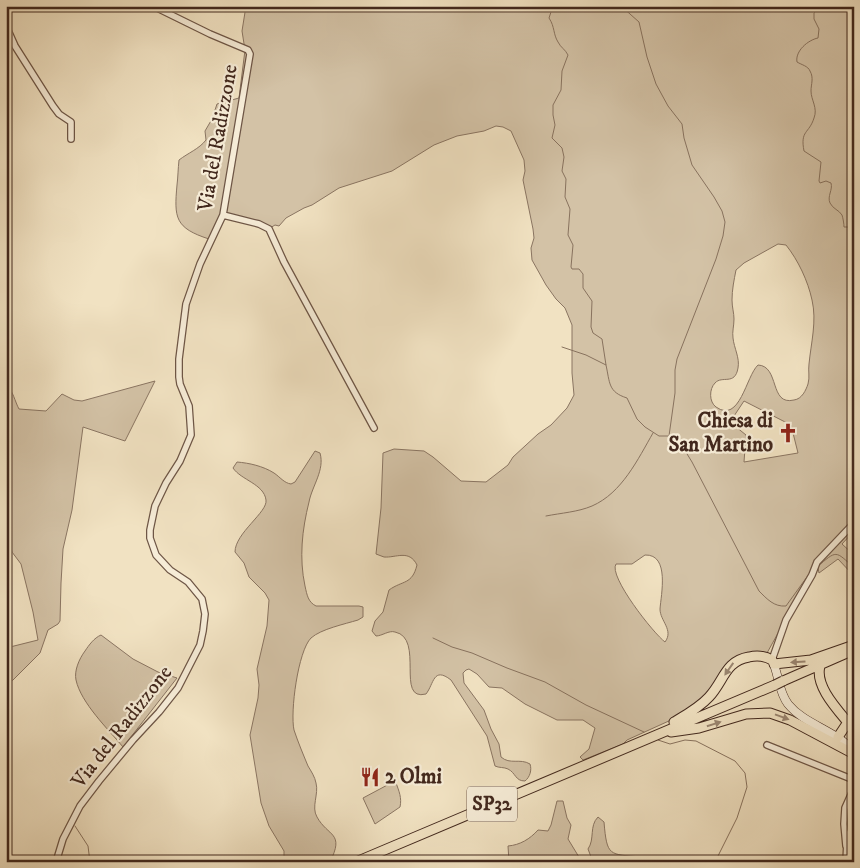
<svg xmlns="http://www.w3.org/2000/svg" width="860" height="868" font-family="'IM FELL DW Pica',serif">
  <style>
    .green { fill: #d3c2a6; stroke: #8a7562; fill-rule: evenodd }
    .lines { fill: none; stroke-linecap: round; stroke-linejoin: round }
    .stream { stroke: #88725e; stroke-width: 1 }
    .street-casing { stroke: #6e5646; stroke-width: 8 }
    .secondary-casing { stroke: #42281d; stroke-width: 9 }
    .primary-casing { stroke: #42281d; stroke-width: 11 }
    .street { stroke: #f6ecd7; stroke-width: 5.5 }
    .secondary { stroke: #f6ecd7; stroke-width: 8 }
    .primary { stroke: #f1e2c2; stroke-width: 9 }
    .primary-bridge-casing { stroke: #42281d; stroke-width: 11; stroke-linecap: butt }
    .primary-bridge { stroke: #f1e2c2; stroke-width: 9 }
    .oneway { fill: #9a8570 }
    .labels { text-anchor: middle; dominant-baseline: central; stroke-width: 4.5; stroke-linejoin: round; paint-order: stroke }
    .shield { fill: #f6ecd7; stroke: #786355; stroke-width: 1 }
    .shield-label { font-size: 20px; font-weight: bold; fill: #42281d }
    .street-label { font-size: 21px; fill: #42281d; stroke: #f6ecd7 }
    .poi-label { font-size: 21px; font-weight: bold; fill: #42281d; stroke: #f6ecd7; text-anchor: end }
  </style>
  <rect width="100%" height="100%" fill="#f1e2c2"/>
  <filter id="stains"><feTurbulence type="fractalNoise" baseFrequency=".004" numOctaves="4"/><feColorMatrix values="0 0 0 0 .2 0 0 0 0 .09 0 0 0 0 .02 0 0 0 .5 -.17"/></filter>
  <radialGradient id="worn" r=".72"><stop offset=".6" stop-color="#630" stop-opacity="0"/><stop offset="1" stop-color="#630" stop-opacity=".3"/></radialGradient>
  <!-- green -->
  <path class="green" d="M246 6H854V531L842 544 854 555V576L838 559 819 573 817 563 767 653 743 655 709 695 671 720 627 740 623 744 583 760 580 757 589 749 595 728 583 720H557L525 704 502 688 489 687 477 674 469 669 466 670 463 673 464 683 484 710 491 729 499 744 501 757C510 765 520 758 530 764 532 770 530 777 525 781 515 781 516 773 508 769 504 767 499 768 495 766L487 736 451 680C433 666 434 684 426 694 395 702 425 638 395 632 389 630 382 636 376 636L372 631 375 621 383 612 389 590C403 580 412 585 417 565 409 549 396 558 384 557 381 556 379 555 376 554L381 508 383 453 394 449 424 451 433 457 461 481 486 482 508 465 513 457 538 434 551 425 567 408 574 395 572 373V325L565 308 556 299 546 285 532 260 531 248 534 238 533 229 523 180 525 171 524 160 511 131 503 127 496 126 484 131 457 136 434 145 392 171 339 188 312 205 304 208 286 218 279 226 275 225 270 228 262 222 222 212 209 239C175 228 174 218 177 185 178 177 178 169 179 160 188 153 199 149 206 140L205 131 212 119 217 104 239 98 245 50 242 31ZM778 244 786 245C798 260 808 281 812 300 817 321 811 343 809 364 808 371 810 377 808 384 806 390 802 399 794 400 769 406 780 366 758 365 746 376 740 424 716 407 709 402 709 389 715 383 722 375 735 386 738 368 740 358 734 348 733 338 732 332 734 326 734 319 734 313 732 307 732 300 732 290 734 280 736 270L744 263ZM744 401 791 425 798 453 744 462 746 435 730 422ZM645 555C670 554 661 595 660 609 660 621 674 630 665 642 654 634 608 576 616 564H632Z
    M155 381 125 441 83 427 72 510 63 549 61 583 60 621 58 624 48 630 40 653 6 687V648L38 640 33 612 21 564 12 552 7 531 6 385C13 390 15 402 19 409L46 411 62 394 74 400 82 401Z
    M315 451 320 453C325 470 312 486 309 502 302 530 299 558 305 586 307 595 308 602 316 606H359L363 607V617L358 620C345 624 321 629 311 638 298 651 290 712 294 730 298 742 303 754 308 766 311 771 315 777 316 783 319 794 311 807 317 817 328 837 345 832 330 862H284V851L269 826 261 803 250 735 258 698 259 685 257 669 267 626 269 600 265 593 249 577 244 563 235 552C235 533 268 512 266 500 264 484 241 480 233 468L237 462C249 463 263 466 274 473 280 477 284 483 291 484L295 482Z
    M101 635 133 659 158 672 177 678 123 747C108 729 81 703 76 680 74 671 79 659 85 651 89 645 94 638 101 635Z
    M393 782 396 783C399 791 402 798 400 807L375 824 363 798Z
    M557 801H563L567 818 571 825 568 839 582 862H509L508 846C520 845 530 839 538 830L548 831 551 825Z
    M598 817 604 822C607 857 609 854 641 857L646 862H593L588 849C595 839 589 826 598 817Z"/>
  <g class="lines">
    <!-- stream -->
    <path class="stream" d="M553 6 549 18C555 27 553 34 558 42 561 48 565 49 568 55L562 71 561 90 553 105V115L555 125 552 138 562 148 564 157 562 171 566 179 565 197 570 209 568 235 573 245 571 267 572 269H579L583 274V288L592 301 591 327 593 333 602 339 606 365 586 355 562 347
      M621 6 639 22 647 57 656 84 668 106 682 124 684 138 692 165 714 197 722 211 725 222 723 236 716 259 677 359 675 370V393L669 436
      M830 6 818 9 814 13V19L819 29 818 38C808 40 795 51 797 62 802 65 808 66 810 71 814 78 811 84 811 91 811 100 818 108 814 118 809 134 800 130 804 151L821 162 819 181 820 183 826 181 831 183C833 190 827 196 830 203 833 209 839 210 842 215 843 218 844 224 844 227H850L854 222
      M606 365C610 383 608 392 627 398L637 419 645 427 659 436H669L675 441 684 449 692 462 759 591C767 599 774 607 786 606L812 570
      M546 516C561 513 578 512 592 506 622 493 638 459 653 433
      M817 567C837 550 835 550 854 568
      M433 638 452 647 472 653 507 668 545 682 586 705 644 732
      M658 740 670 744 685 740 696 741 735 761 745 773 747 787 737 818 715 862
      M75 826 88 846 90 862"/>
    <defs>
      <path id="street" d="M6 26 15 46 53 106 59 114 71 122V139
        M223 215 259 224 269 229 284 262 374 428
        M772 660 786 620 812 575 817 562 854 523
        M767 745 854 780
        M846 846 844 824 845 808 854 788
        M56 862 63 839 80 806 99 781 133 740 159 712 178 688 200 645 203 631 205 614 202 599 188 582 170 570 156 555 150 538V530L155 506 166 483 180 461 191 435 189 406 180 384 179 377V359L186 304 200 264 223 215 250 54 248 50 210 34 153 6
        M846 862 847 841 854 822"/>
      <path id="secondary" d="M772 660C779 674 778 691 788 704 805 725 836 730 854 752"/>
      <path id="primary" d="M774 664 811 660 854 645
        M820 666C814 688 842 714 854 730
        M783 681 847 653
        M674 722C686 715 699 708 709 697 724 681 725 661 749 657 757 655 765 656 772 660
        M671 732 699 728 746 714 770 713 790 720 854 754
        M838 737 848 722
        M356 862 775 685"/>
    </defs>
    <!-- street casing -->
    <use href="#street" class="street-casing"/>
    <!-- secondary casing -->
    <use href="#secondary" class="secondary-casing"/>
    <!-- primary casing -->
    <use href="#primary" class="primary-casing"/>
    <!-- street -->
    <use href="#street" class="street"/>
    <!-- secondary -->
    <use href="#secondary" class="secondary"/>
    <!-- primary -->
    <use href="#primary" class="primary"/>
    <defs>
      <path id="primary-bridge" d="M775 685 783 681"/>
    </defs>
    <!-- primary-bridge casing -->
    <use href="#primary-bridge" class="primary-bridge-casing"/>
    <!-- primary-bridge -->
    <use href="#primary-bridge" class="primary-bridge"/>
  </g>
  <!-- one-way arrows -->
  <defs><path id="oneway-solid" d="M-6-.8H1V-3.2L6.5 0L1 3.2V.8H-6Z" transform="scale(1.25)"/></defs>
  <g class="oneway">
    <use href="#oneway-solid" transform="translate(798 662) rotate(176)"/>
    <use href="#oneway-solid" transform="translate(729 669) rotate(125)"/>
    <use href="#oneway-solid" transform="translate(782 717) rotate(20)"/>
    <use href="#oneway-solid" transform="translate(714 724) rotate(-18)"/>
  </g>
  <!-- icons -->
  <defs>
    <symbol id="church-bare" viewBox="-9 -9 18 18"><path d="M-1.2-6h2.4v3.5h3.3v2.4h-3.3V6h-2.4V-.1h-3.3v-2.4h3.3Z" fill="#8f2418" stroke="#f6ecd7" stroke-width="2.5" paint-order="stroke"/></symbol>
    <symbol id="restaurant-bare" viewBox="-9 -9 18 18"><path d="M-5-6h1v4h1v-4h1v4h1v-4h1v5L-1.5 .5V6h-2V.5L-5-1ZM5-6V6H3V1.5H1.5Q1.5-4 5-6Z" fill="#8f2418" stroke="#f6ecd7" stroke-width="2.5" paint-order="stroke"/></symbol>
  </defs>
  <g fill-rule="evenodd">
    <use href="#church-bare" x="774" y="419" width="28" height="28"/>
    <use href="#restaurant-bare" x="356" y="763" width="28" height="28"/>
  </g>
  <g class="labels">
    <!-- shield labels -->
    <rect class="shield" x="467" y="786.5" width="50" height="35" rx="4"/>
    <g class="shield-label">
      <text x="492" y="804">SP32</text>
    </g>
    <!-- street labels -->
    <g class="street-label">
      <text transform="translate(218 138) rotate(-80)">Via del Radizzone</text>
      <text transform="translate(122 727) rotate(-52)">Via del Radizzone</text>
    </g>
    <!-- poi labels -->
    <g class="poi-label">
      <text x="773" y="421">Chiesa di<tspan x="773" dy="24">San Martino</tspan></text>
      <text x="385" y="777" text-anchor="start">2 Olmi</text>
    </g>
  </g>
  <!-- margin -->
  <rect width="860" height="868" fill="none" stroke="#f1e2c2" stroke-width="25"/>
  <rect x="8" y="8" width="845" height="853" fill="none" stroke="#42281d" stroke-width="2.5"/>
  <rect x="12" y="12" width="835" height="843" fill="none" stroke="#42281d"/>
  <rect width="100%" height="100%" filter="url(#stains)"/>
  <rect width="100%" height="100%" fill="url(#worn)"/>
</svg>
